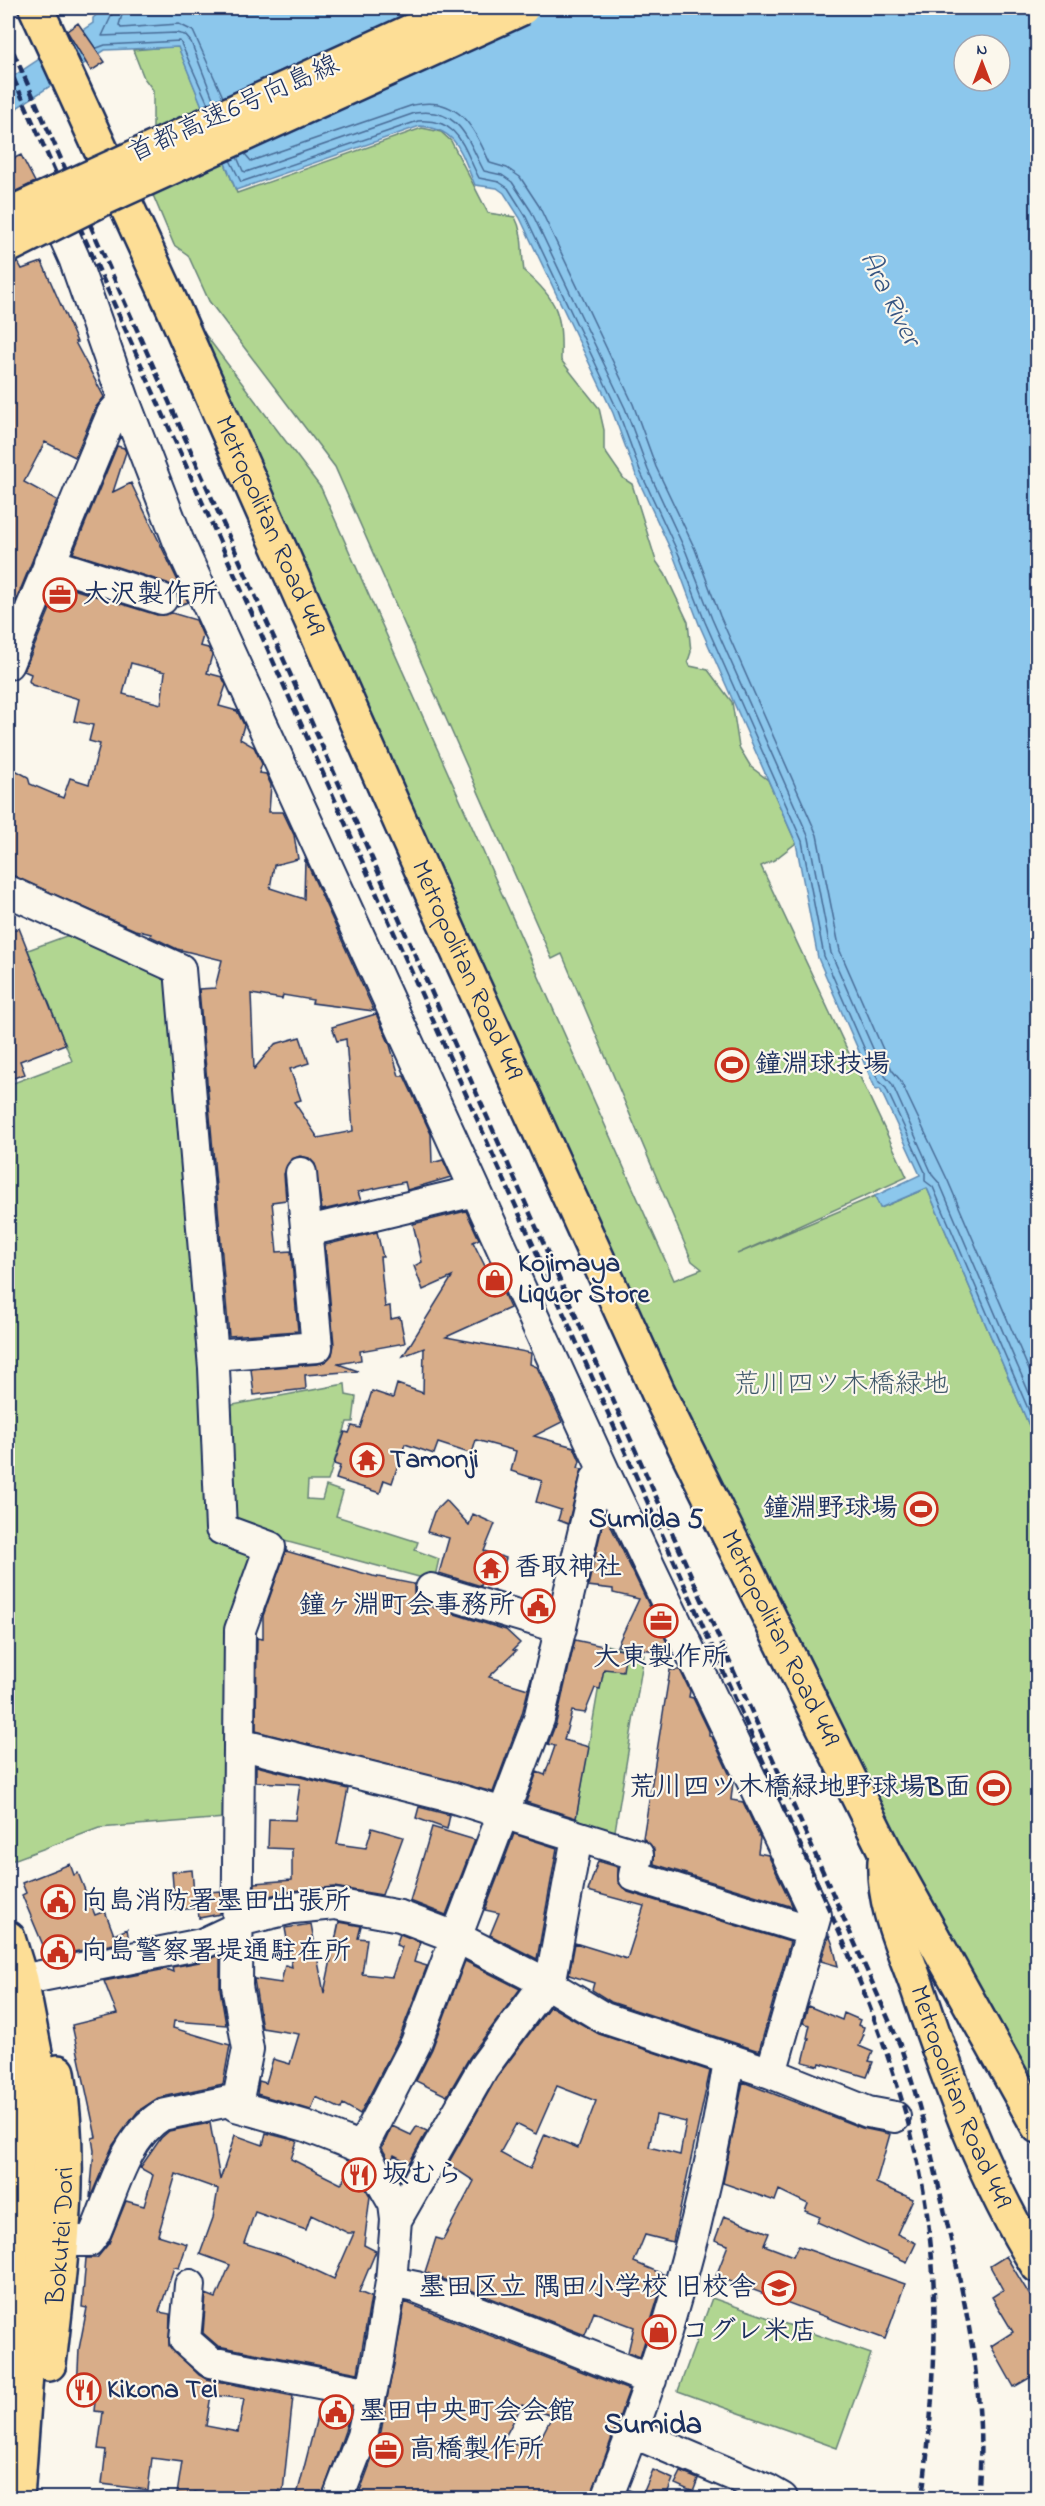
<svg xmlns="http://www.w3.org/2000/svg" width="1045" height="2506" font-family="'Indie Flower','Klee One',sans-serif">
  <style>
    .green { fill: #b1d691; stroke: #668278; stroke-width: 1.5 }
    .water { fill: #8cc7ec; stroke: #5f8ab3; stroke-width: 1.5; fill-rule: evenodd }
    .lines { fill: none; stroke-linecap: round; stroke-linejoin: round }
    .shore { stroke: #486c97; stroke-width: 1.5 }
    .building { fill: #d8ad89; stroke: #1b2f5e; stroke-width: 1.5; fill-rule: evenodd }
    .minor-casing { stroke: #1b2f5e; stroke-width: 34 }
    .major-casing { stroke: #1b2f5e; stroke-width: 38 }
    .minor { stroke: #fbf7ec; stroke-width: 30 }
    .major { stroke: #fdde96; stroke-width: 33 }
    .rail { stroke: #1b2f5e; stroke-width: 4.5; stroke-dasharray: 9 4.5; stroke-linecap: butt }
    .highway-bridge-casing { stroke: #1b2f5e; stroke-width: 38; stroke-linecap: butt }
    .highway-bridge { stroke: #fdde96; stroke-width: 33 }
    .labels { text-anchor: middle; dominant-baseline: central; stroke-width: 4.5; stroke-linejoin: round; paint-order: stroke }
    .street-label { font-size: 27px; fill: #1b2f5e; stroke: #fbf7ec }
    .poi-label { font-size: 27px; font-weight: bold; fill: #1b2f5e; stroke: #fbf7ec; text-anchor: start }
    .park-label { font-size: 27px; fill: #40596b; stroke: #fbf7ec }
    .water-label { font-size: 28px; font-style: italic; fill: #375582; stroke: #fbf7ec }
    .neighbourhood-label { font-size: 28px; font-weight: bold; fill: #1b2f5e; stroke: #fbf7ec }
    .quarter-label { font-size: 30px; font-weight: bold; fill: #1b2f5e; stroke: #fbf7ec }
  </style>
  <rect width="100%" height="100%" fill="#fbf7ec"/>
  <filter id="ink" filterUnits="userSpaceOnUse"><feTurbulence type="fractalNoise" baseFrequency=".0167" numOctaves="2"/><feDisplacementMap in="SourceGraphic" scale="12" xChannelSelector="R" yChannelSelector="G"/><feConvolveMatrix kernelMatrix="1 2 1 2 8 2 1 2 1" color-interpolation-filters="sRGB"/></filter>
  <g filter="url(#ink)">
    <!-- green -->
    <path class="green" d="M178 46 237 193 422 128 441 132 451 141 488 213 515 217C524 234 521 252 524 271 559 300 562 316 561 360L599 408 604 430V450L624 479 632 484 656 561 665 574 688 622 691 652 688 661 690 666 708 670 732 702 739 747 751 767 768 780 796 843 774 860 761 866 907 1177 737 1254 875 1196 881 1208 927 1188 1037 1444V2098L885 1826 627 1300 189 313 321 488 674 1280 702 1269 692 1261 562 954 552 959 335 467 209 301 188 255 174 245 153 195V90L144 78 133 50Z
      M77 932 172 974 212 1533 261 1553 225 1818 99 1828 8 1862V1085L72 1061 28 950Z
      M345 1384 346 1395 356 1397 353 1422H347L328 1481H308L307 1499 322 1500 326 1486 343 1492 336 1516 418 1542 415 1550 439 1559 434 1581 228 1526 222 1407Z
      M606 1645 644 1655 613 1843 574 1830Z
      M712 2298 871 2354 837 2448 678 2391Z"/>
    <!-- water -->
    <path class="water" d="M104 8H1037V1444L927 1188 880 1208 875 1196 920 1175 880 1089 876 1090 818 958 796 843 699 624 674 557 636 475 613 413 520 218 504 193 497 188 475 185C461 154 459 129 420 126L236 190 178 47 105 50 18 107 8 122V80L93 23V18ZM964 45H1000V81H964Z"/>
    <g class="lines">
      <!-- shore -->
      <path class="shore" d="M115 8 102 36 176 33 185 35 191 42 214 101
        M124 8 119 25 121 28 179 24 193 31 223 97
        M97 48 105 45 180 41 208 104
        M245 154 251 161 413 105C460 95 474 129 490 163L507 168 520 177 539 206 633 404 656 467 695 549 720 616 817 835 840 951 892 1070 900 1080 948 1181 1038 1391
        M237 157 243 171 246 172 415 113C460 106 468 141 484 171L502 175 512 182 531 211 625 408 648 470 686 552 712 619 809 838 831 953 885 1076 892 1084 933 1176 940 1184 1038 1414
        M230 160 241 182 418 121C460 118 463 148 479 178L499 182 508 188 525 215 618 411 641 473 679 555 705 622 802 841 824 956 879 1082 886 1088 925 1172V1181L933 1187 1038 1432"/>
    </g>
    <!-- building -->
    <path class="building" d="M78 23 105 62 91 71 67 31Z
      M21 155 35 182 8 195V161Z
      M18 262 22 269 42 262 77 342H75L104 397 96 407 75 457 45 442 24 482 57 500 8 620V265Z
      M117 446 124 448 126 452 113 492 131 483 188 602 177 606 179 595 174 587 167 583 73 553Z
      M60 585 157 615 172 613 196 620 203 636 200 646 208 648 212 655 207 673 222 677 226 685 219 706 237 711 244 725 240 739 254 747 262 764 259 773 266 774 271 785 269 812H283L294 835 298 859 274 865 270 888 304 899 305 859 374 1011 312 1003 313 1000 283 995 282 999 251 994 254 1069 275 1044 300 1037 309 1063 290 1069 301 1100 294 1102 318 1138 353 1131 346 1039 337 1041 332 1027 376 1014 390 1045 399 1076H404L431 1134 432 1163 443 1160 451 1177 407 1190 405 1182 358 1192 361 1201 322 1210 315 1164 309 1158 300 1156 291 1159 284 1174 286 1200 272 1202 277 1252 291 1251 298 1331 229 1336 199 989 215 988 222 960 177 949 150 936 151 934 135 930 8 874V766L28 777 30 784 63 798 70 778 89 784 100 744 89 741 93 725 74 721 79 699 32 685 29 681 31 674 24 671ZM131 663 165 672 161 704 123 694Z
      M19 928 65 1044 20 1061 25 1074 8 1080V932Z
      M466 1211 479 1239 473 1242 488 1272 493 1270 510 1308 446 1337 531 1353 530 1364 537 1367 562 1422 534 1436 574 1447 580 1461 578 1468 582 1469 568 1524 558 1520 561 1510 536 1502 542 1481 511 1471 516 1451 476 1440 472 1454 438 1443 434 1454 405 1444 392 1483 384 1480 380 1493 336 1479 340 1466 334 1464 345 1432 349 1433 352 1426 360 1428 372 1391 393 1398 397 1384 423 1393 424 1348 403 1356 452 1277 423 1290 414 1266 422 1262 413 1224Z
      M377 1232 383 1257H380L385 1307 390 1306 391 1319 400 1317 405 1343 360 1351 361 1360 338 1364 358 1371 305 1375 306 1389 254 1395 251 1369 318 1364 326 1361 332 1355 334 1345 325 1245Z
      M446 1500 469 1525 473 1514 495 1524 484 1551 506 1558 499 1581 483 1576 481 1586 439 1573 449 1538 427 1532 434 1512Z
      M605 1514 672 1653 617 1646 639 1599 613 1593V1589L588 1586Z
      M286 1551 373 1576 414 1584V1594L426 1605 506 1630 520 1643 513 1650 516 1651 489 1677 528 1689 532 1675 522 1714 493 1792 256 1731 257 1638 263 1639V1616Z
      M575 1640 626 1651 623 1671 604 1669 600 1689 595 1688 585 1713 572 1711 564 1740 589 1747 576 1818 526 1802 537 1772 545 1775 555 1746 548 1744 556 1723Z
      M670 1670H680L690 1691 689 1697 693 1698 709 1731V1736L712 1737 733 1782 731 1800 743 1802 760 1838 758 1853 768 1855 793 1907 654 1864V1849L643 1838Z
      M256 1766 348 1789 337 1844 366 1848 372 1828 403 1837 382 1895 334 1887 291 1891 255 1899V1883L292 1880V1849L268 1848 269 1819 295 1820 300 1784 256 1782Z
      M419 1807 450 1815 447 1829 416 1818Z
      M432 1827 475 1840 446 1915 410 1901Z
      M514 1834 557 1848 537 1959 490 1935 499 1913 485 1910Z
      M598 1861 618 1867V1882L628 1892 790 1942 759 2051 611 2002 592 1990 594 1983 569 1975 575 1943 627 1959 644 1906 588 1891Z
      M70 1864 74 1875 78 1873 95 1915 105 1911 114 1935 127 1929 129 1941 48 1957 22 1895 26 1893 22 1883Z
      M192 1870 194 1893 221 1891 220 1914 199 1918 198 1908 175 1910 172 1872Z
      M339 1922 361 1926 358 1938 367 1939 362 1974 392 1977 402 1947 396 1945 400 1934 420 1942 414 1962 427 1966 400 2036 360 2114 343 2104 341 2109 316 2097 311 2110 257 2094 259 2081 266 2083 273 2059 290 2064 299 2034 262 2028 254 1979 281 1983 285 1965 292 1967 285 1928 311 1924 324 1993Z
      M829 1935 833 1945 838 1966 821 1961Z
      M220 1955V1989L226 2025 174 2021 173 2028 230 2045 223 2084 158 2098 138 2111 113 2145 90 2198 94 2151 92 2138 96 2137 72 2025 117 2014 104 1981 166 1969 173 1972 172 1967 205 1961Z
      M465 1961 520 1989 469 2058 447 2096 416 2081 432 2049Z
      M550 2006 599 2034 710 2071 673 2242 645 2235 634 2262 665 2275 640 2357 628 2352 634 2327 594 2312 585 2335 425 2272 436 2238 443 2240 474 2181 448 2164 497 2077ZM557 2086 596 2101 578 2148 545 2134 530 2169 500 2153 516 2124 536 2134ZM656 2115 686 2122 680 2155 649 2147Z
      M808 2006 842 2020 844 2013 860 2020 858 2025 864 2027 862 2033 864 2034 859 2046 873 2052 869 2061 873 2062 867 2077 820 2063 819 2066 803 2062 809 2038H807L810 2025 803 2023Z
      M743 2082 862 2128 890 2134 876 2183 913 2199 897 2234 916 2243 907 2262 817 2222 820 2217 805 2211 808 2204 779 2190 775 2201 723 2183Z
      M210 2123 220 2180 235 2135 263 2145 266 2133 297 2141 291 2159 341 2184 352 2165 370 2196 364 2245 376 2251 359 2292 371 2297 358 2373 218 2346 203 2333 206 2294 216 2298 230 2265 200 2254 213 2218 218 2189 176 2174 158 2235 187 2244 179 2268 174 2267 159 2312 170 2314 169 2346 199 2375 206 2379 293 2396 283 2491 279 2490 277 2499H224L195 2492 191 2495 177 2494 182 2462 152 2458 148 2490 102 2484 106 2450 98 2449 103 2412 94 2411 96 2392 77 2390 79 2349 87 2308 82 2307 86 2258H97L109 2243 126 2201 144 2206 153 2175 140 2168 161 2138 169 2131ZM255 2212 306 2230 311 2215 348 2233H354L334 2279 285 2256 244 2243ZM211 2395 244 2399 238 2432 206 2426Z
      M392 2126 411 2135 417 2126 427 2131 409 2163 394 2155 390 2162 382 2148Z
      M724 2216 769 2233 764 2245 793 2256 798 2246 905 2284 885 2339 716 2276 728 2245 715 2240Z
      M1006 2256 1038 2309V2373L1014 2387 991 2346 1013 2332 992 2297 1003 2290 990 2266Z
      M405 2302 629 2390 590 2499H357L380 2437ZM522 2405 552 2416 533 2453 504 2439Z
      M321 2401 351 2407 345 2431 321 2499H296Z
      M653 2470 673 2479 665 2499H625L629 2490 642 2496Z
      M681 2472 698 2479 693 2492 675 2484Z"/>
    <g class="lines">
      <defs>
        <path id="minor" d="M41 207 52 209 74 258 124 400 178 540 604 1471 816 1915 771 2073
          M49 563 162 599
          M8 664 112 414 124 400
          M8 891 180 969 214 1368 221 1529 270 1547 240 1630 237 1986 248 2049 238 2099 162 2115C124 2138 112 2195 95 2233L89 2241H63
          M308 1231 475 1191
          M213 1355 317 1347 301 1173
          M431 1589 561 1628
          M239 1744 451 1797 638 1855 634 1876 812 1931
          M21 1980 202 1944 236 1928 243 1920 293 1908 335 1904 400 1916 458 1938 546 1983 604 2018 771 2073 868 2112 895 2117
          M236 2106 306 2126 362 2148
          M396 2220 394 2204 362 2148 416 2043 539 1719 596 1479 604 1471
          M391 2282 416 2287 651 2380
          M190 2285 185 2340 210 2362 371 2393
          M634 2433 768 2490 782 2498
          M338 2498 362 2436 378 2362 391 2282 396 2220 483 2068 552 1974 577 1837
          M607 2498C664 2357 705 2211 729 2061"/>
        <g id="major">
          <path id="s1" d="M36 8 171 303 450 934 658 1392 886 1853 1038 2126"/>
          <path id="s2" d="M885 1861C883 1907 903 1946 918 1989 950 2083 984 2181 1038 2266"/>
          <path d="M8 1938 21 1980 38 2068 42 2154 17 2498"/>
          <path d="M8 2039 17 2156 8 2310"/>
          <path id="s3" d="M49 2364C60 2265 74 2172 58 2072"/>
        </g>
      </defs>
      <!-- minor casing -->
      <use href="#minor" class="minor-casing"/>
      <!-- major casing -->
      <use href="#major" class="major-casing"/>
      <!-- minor -->
      <use href="#minor" class="minor"/>
      <!-- major -->
      <use href="#major" class="major"/>
      <!-- rail -->
      <path class="rail" d="M8 40 900 2045C921 2105 934 2165 948 2227 969 2319 987 2403 978 2498
        M8 66 844 1943C882 2035 918 2130 929 2230 940 2319 933 2410 922 2498"/>
      <defs>
        <path id="highway-bridge" d="M8 215 462 8
          M8 246 104 198 522 8"/>
      </defs>
      <!-- highway-bridge casing -->
      <use href="#highway-bridge" class="highway-bridge-casing"/>
      <!-- highway-bridge -->
      <use href="#highway-bridge" class="highway-bridge"/>
    </g>
  </g>
  <!-- icons -->
  <defs>
    <symbol id="office-ring" viewBox="-11 -11 22 22"><circle r="9.5" fill="#fbf7ec" stroke="#c8321e" stroke-width="1.5"/><path d="M-6-3h4V-5.5h4V-3h4V5H-6ZM-1-4.5V-3h2v-1.5ZM-6 0V1H6V0Z" fill="#c8321e"/></symbol>
    <symbol id="stadium-ring" viewBox="-11 -11 22 22"><circle r="9.5" fill="#fbf7ec" stroke="#c8321e" stroke-width="1.5"/><path d="M0-5a6.5 5 0 1 0 0 10a6.5 5 0 1 0 0-10ZM-3.5-1.8h7v3.6h-7Z" fill="#c8321e"/></symbol>
    <symbol id="shop-ring" viewBox="-11 -11 22 22"><circle r="9.5" fill="#fbf7ec" stroke="#c8321e" stroke-width="1.5"/><path d="M-5-2.5h2.3a2.7 3.5 0 0 1 5.4 0H5L5.5 6h-11ZM-1.5-2.5h3a1.5 2.3 0 0 0-3 0Z" fill="#c8321e"/></symbol>
    <symbol id="temple-ring" viewBox="-11 -11 22 22"><circle r="9.5" fill="#fbf7ec" stroke="#c8321e" stroke-width="1.5"/><path d="M0-6L5-2H3V0L6.5 2.5H4V6H1.5V3h-3V6H-4V2.5H-6.5L-3 0V-2H-5Z" fill="#c8321e"/></symbol>
    <symbol id="civic-ring" viewBox="-11 -11 22 22"><circle r="9.5" fill="#fbf7ec" stroke="#c8321e" stroke-width="1.5"/><path d="M-.6-6.5H3V-4.5H.6V-3L4-1V1h2V6H-6V1h2V-1L-.6-3ZM-1.2 2.5V6h2.4V2.5Z" fill="#c8321e"/></symbol>
    <symbol id="restaurant-ring" viewBox="-11 -11 22 22"><circle r="9.5" fill="#fbf7ec" stroke="#c8321e" stroke-width="1.5"/><path d="M-5-6h1v4h1v-4h1v4h1v-4h1v5L-1.5 .5V6h-2V.5L-5-1ZM5-6V6H3V1.5H1.5Q1.5-4 5-6Z" fill="#c8321e"/></symbol>
    <symbol id="school-ring" viewBox="-11 -11 22 22"><circle r="9.5" fill="#fbf7ec" stroke="#c8321e" stroke-width="1.5"/><path d="M0-5L7-2L0 1L-7-2ZM-4 1L0 2.5L4 1V4Q0 6-4 4Z" fill="#c8321e"/></symbol>
  </defs>
  <g fill-rule="evenodd">
    <use href="#office-ring" x="41" y="576" width="38" height="38"/>
    <use href="#stadium-ring" x="713" y="1046" width="38" height="38"/>
    <use href="#shop-ring" x="476" y="1261" width="38" height="38"/>
    <use href="#temple-ring" x="348" y="1441" width="38" height="38"/>
    <use href="#stadium-ring" x="902" y="1490" width="38" height="38"/>
    <use href="#temple-ring" x="472" y="1549" width="38" height="38"/>
    <use href="#civic-ring" x="519" y="1587" width="38" height="38"/>
    <use href="#office-ring" x="642" y="1602" width="38" height="38"/>
    <use href="#stadium-ring" x="975" y="1769" width="38" height="38"/>
    <use href="#civic-ring" x="39" y="1883" width="38" height="38"/>
    <use href="#civic-ring" x="39" y="1933" width="38" height="38"/>
    <use href="#restaurant-ring" x="340" y="2156" width="38" height="38"/>
    <use href="#school-ring" x="760" y="2269" width="38" height="38"/>
    <use href="#shop-ring" x="640" y="2313" width="38" height="38"/>
    <use href="#restaurant-ring" x="65" y="2371" width="38" height="38"/>
    <use href="#civic-ring" x="317" y="2393" width="38" height="38"/>
    <use href="#office-ring" x="367" y="2431" width="38" height="38"/>
  </g>
  <g class="labels">
    <!-- street labels -->
    <g class="street-label">
      <text transform="translate(234 110) rotate(-24)">首都高速6号向島線</text>
      <text stroke="none"><textPath href="#s1" startOffset="568">Metropolitan Road 449</textPath></text>
      <text stroke="none"><textPath href="#s1" startOffset="1054">Metropolitan Road 449</textPath></text>
      <text stroke="none"><textPath href="#s1" startOffset="1792">Metropolitan Road 449</textPath></text>
      <text stroke="none"><textPath href="#s2" startOffset="249">Metropolitan Road 449</textPath></text>
      <text stroke="none"><textPath href="#s3" startOffset="129">Bokutei Dori</textPath></text>
    </g>
    <!-- poi labels -->
    <g class="poi-label">
      <text x="83" y="595">大沢製作所</text>
      <text x="755" y="1065">鐘淵球技場</text>
      <text x="518" y="1264">Kojimaya<tspan x="518" dy="31">Liquor Store</tspan></text>
      <text x="390" y="1460">Tamonji</text>
      <text x="898" y="1509" text-anchor="end">鐘淵野球場</text>
      <text x="514" y="1568">香取神社</text>
      <text x="515" y="1606" text-anchor="end">鐘ヶ淵町会事務所</text>
      <text x="661" y="1658" text-anchor="middle">大東製作所</text>
      <text x="971" y="1788" text-anchor="end">荒川四ツ木橋緑地野球場B面</text>
      <text x="81" y="1902">向島消防署墨田出張所</text>
      <text x="81" y="1952">向島警察署堤通駐在所</text>
      <text x="382" y="2175">坂むら</text>
      <text x="756" y="2288" text-anchor="end">墨田区立 隅田小学校 旧校舎</text>
      <text x="682" y="2332">コグレ米店</text>
      <text x="107" y="2390">Kikona Tei</text>
      <text x="359" y="2412">墨田中央町会会館</text>
      <text x="409" y="2450">高橋製作所</text>
    </g>
    <!-- park labels -->
    <g class="park-label">
      <text x="841" y="1385">荒川四ツ木橋緑地</text>
    </g>
    <!-- water labels -->
    <g class="water-label">
      <text transform="translate(889 299) rotate(63)">Ara River</text>
    </g>
    <!-- neighbourhood labels -->
    <g class="neighbourhood-label">
      <text x="646" y="1520">Sumida 5</text>
    </g>
    <!-- quarter labels -->
    <g class="quarter-label">
      <text x="653" y="2426">Sumida</text>
    </g>
  </g>
  <!-- margin -->
  <rect width="1045" height="2506" fill="none" stroke="#fbf7ec" stroke-width="30"/>
  <rect x="15" y="15" width="1015" height="2476" fill="none" stroke="#1b2f5e" stroke-width="2" filter="url(#ink)"/>
  <!-- north arrow -->
  <g transform="translate(982 63)"><circle r="28" fill="#fbf7ec" stroke="#a1a7b3" stroke-width="1.5"/>
  <path d="M0-4.5L10 22L0 15L-10 22Z" fill="#c8321e"/>
  <text y="-9" font-size="16" font-weight="bold" text-anchor="middle" fill="#1b2f5e">N</text>
  </g>
</svg>
